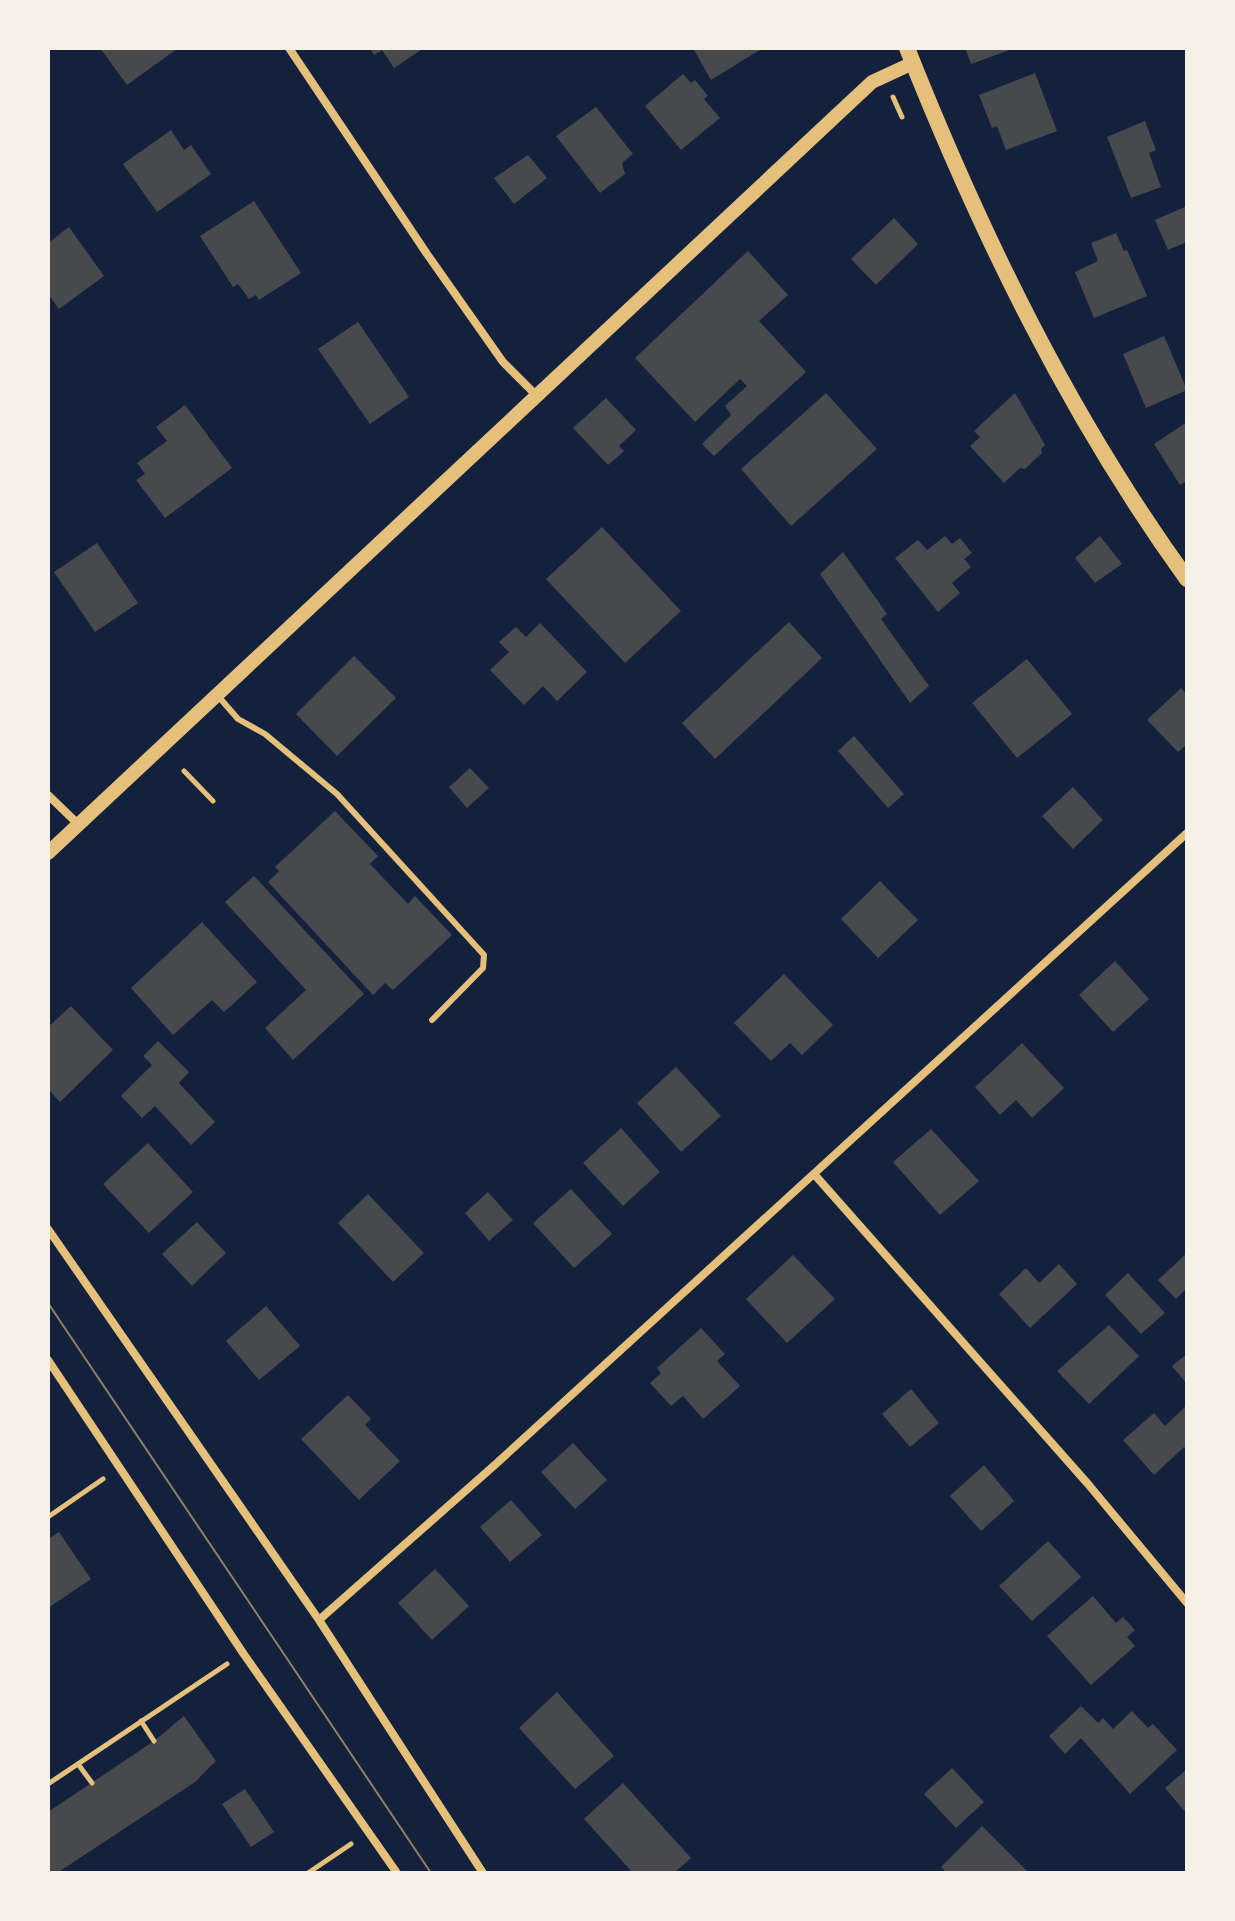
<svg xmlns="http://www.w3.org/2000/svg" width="1235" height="1921" font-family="'Nunito Sans',sans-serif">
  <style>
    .building { fill: #48494c }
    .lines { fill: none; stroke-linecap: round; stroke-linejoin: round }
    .path { stroke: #e5c07b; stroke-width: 5 }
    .service { stroke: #e5c07b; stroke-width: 6 }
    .minor { stroke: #e5c07b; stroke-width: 8 }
    .tertiary { stroke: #e5c07b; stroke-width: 14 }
    .secondary { stroke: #e5c07b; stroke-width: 16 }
    .tram { stroke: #918062; stroke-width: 2 }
  </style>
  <rect width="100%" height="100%" fill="#14213d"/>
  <!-- building -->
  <path class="building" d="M100 48H178L127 85Z
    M370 48H424L394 68 382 50 374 55Z
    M693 48H763L711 80Z
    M965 48H1015L971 64Z
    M1035 73 1057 131 1006 150 997 126 992 128 979 95Z
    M683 74 691 83 695 80 708 96 704 99 720 118 681 150 645 106Z
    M596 107 633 154 622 163 625 174 600 193 556 136Z
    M1145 121 1156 150 1149 153 1161 187 1131 198 1107 137Z
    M171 130 184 150 191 145 211 174 157 212 123 164Z
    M528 155 547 178 514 204 494 178Z
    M254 201 301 273 259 300 256 295 249 299 238 284 233 287 200 236Z
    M1187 206V242L1168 250 1155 220Z
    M894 218 918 244 876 285 851 259Z
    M69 227 104 276 59 309 48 294V243Z
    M1116 233 1124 251 1127 250 1147 296 1094 318 1075 272 1098 261 1091 243Z
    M748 251 788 295 759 321 806 372 714 456 702 444 731 415 725 406 747 386 740 379 695 422 635 358Z
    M358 322 409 397 370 424 318 349Z
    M1164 336 1187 390 1146 408 1123 354Z
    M826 393 877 449 791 526 741 469Z
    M1015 393 1045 445 1041 449 1042 453 1025 469 1020 468 1004 483 970 446 980 437 974 431Z
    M606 398 636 430 619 446 624 451 608 465 573 428Z
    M185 405 232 468 165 518 136 480 145 474 137 463 167 441 156 427Z
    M1187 422V481L1180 485 1154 444Z
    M602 527 681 611 625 663 546 579Z
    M945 536 952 544 960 538 972 553 964 559 971 567 952 583 960 593 938 612 895 558 918 540 927 550Z
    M1100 536 1122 564 1095 583 1075 558Z
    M97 543 138 603 95 632 54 572Z
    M843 552 887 614 881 619 929 686 910 703 820 574Z
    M789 622 822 658 715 759 682 723Z
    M540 623 587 672 557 701 543 686 524 705 490 670 509 652 499 642 516 627 526 637Z
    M354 656 396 698 337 756 296 714Z
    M1027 659 1072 714 1017 758 972 703Z
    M1181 688 1187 695V744L1178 752 1147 720Z
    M854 736 904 794 888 808 838 751Z
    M470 768 489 788 467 808 449 787Z
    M1073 787 1103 820 1073 849 1042 816Z
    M335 811 378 856 370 864 408 904 415 896 452 935 393 990 385 983 373 995 268 882 279 871 275 867Z
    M254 876 364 994 293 1060 265 1028 306 990 225 902Z
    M880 881 918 920 878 958 841 919Z
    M202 922 257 982 224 1012 212 1000 173 1035 131 988Z
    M1115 961 1149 999 1113 1032 1079 995Z
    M784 974 833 1025 802 1055 790 1043 771 1061 734 1023Z
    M71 1006 113 1050 60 1102 48 1089V1027Z
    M158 1041 189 1072 179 1083 215 1122 191 1145 155 1106 142 1118 121 1096 152 1065 143 1056Z
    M1022 1043 1064 1088 1032 1118 1016 1100 1000 1115 975 1087Z
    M676 1067 721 1116 681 1152 637 1103Z
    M621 1128 660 1172 623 1206 583 1163Z
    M931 1129 979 1181 940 1215 893 1162Z
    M148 1143 193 1192 149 1233 103 1184Z
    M571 1189 612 1234 574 1268 533 1223Z
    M488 1192 513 1220 489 1241 465 1213Z
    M368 1194 424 1253 393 1282 338 1223Z
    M197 1222 226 1253 192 1286 162 1254Z
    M1187 1253V1288L1176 1299 1158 1280Z
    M793 1255 835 1299 787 1343 746 1299Z
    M1059 1264 1077 1284 1030 1328 999 1294 1026 1268 1039 1283Z
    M1128 1273 1165 1313 1141 1334 1105 1295Z
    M266 1306 300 1346 259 1380 226 1341Z
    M1109 1325 1139 1356 1089 1404 1057 1371Z
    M701 1328 725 1354 717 1361 740 1386 703 1419 683 1396 671 1406 650 1383 661 1373 657 1368Z
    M1187 1354V1384L1172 1366Z
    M911 1389 939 1423 910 1447 882 1414Z
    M348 1395 371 1419 365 1425 400 1461 359 1500 301 1439Z
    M1187 1405V1450L1184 1447 1154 1475 1123 1440 1154 1413 1165 1426Z
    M573 1443 607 1480 575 1509 541 1472Z
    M984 1465 1014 1501 981 1531 950 1496Z
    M511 1500 542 1535 510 1562 480 1527Z
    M59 1532 91 1579 48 1608V1539Z
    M1048 1541 1081 1577 1032 1621 999 1586Z
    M435 1569 469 1606 432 1640 398 1603Z
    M1093 1596 1116 1623 1123 1617 1135 1630 1127 1637 1135 1646 1091 1685 1047 1636Z
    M557 1692 614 1756 575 1789 519 1728Z
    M1081 1706 1098 1723 1103 1718 1113 1729 1132 1711 1148 1728 1153 1724 1177 1750 1130 1794 1081 1738 1065 1754 1049 1736Z
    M184 1716 216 1761 195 1782 57 1873H48V1812L154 1741Z
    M952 1768 984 1802 956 1828 924 1794Z
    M1187 1769V1814L1165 1788Z
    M623 1783 691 1858 674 1873H633L584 1819Z
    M245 1789 274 1832 251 1847 222 1804Z
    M982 1826 1029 1873H947L941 1867Z"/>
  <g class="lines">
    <!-- path -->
    <path class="path" d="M893 97 902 117
      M184 771 213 801
      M48 1517 103 1479
      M141 1721 154 1741
      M78 1764 92 1783
      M48 1784 227 1664
      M308 1873 351 1844"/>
    <!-- service -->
    <path class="service" d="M218 696 238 719 265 734 337 794 484 955 483 968 432 1020"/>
    <!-- minor -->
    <path class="minor" d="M289 48 427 254 503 362 537 396
      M48 795 78 824
      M814 1174 1088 1484 1187 1603
      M48 1229 319 1620 483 1873
      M48 1360 243 1653 397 1873
      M319 1620 497 1463 1187 833"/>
    <!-- tertiary -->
    <path class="tertiary" d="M48 853C323 596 598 339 872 82L913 63"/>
    <!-- secondary -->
    <path class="secondary" d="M907 48C981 234 1069 416 1187 579"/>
    <!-- tram -->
    <path class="tram" d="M48 1303 431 1873"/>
  </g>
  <!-- border -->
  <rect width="1235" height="1921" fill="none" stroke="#f6f1e7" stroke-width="100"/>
</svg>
